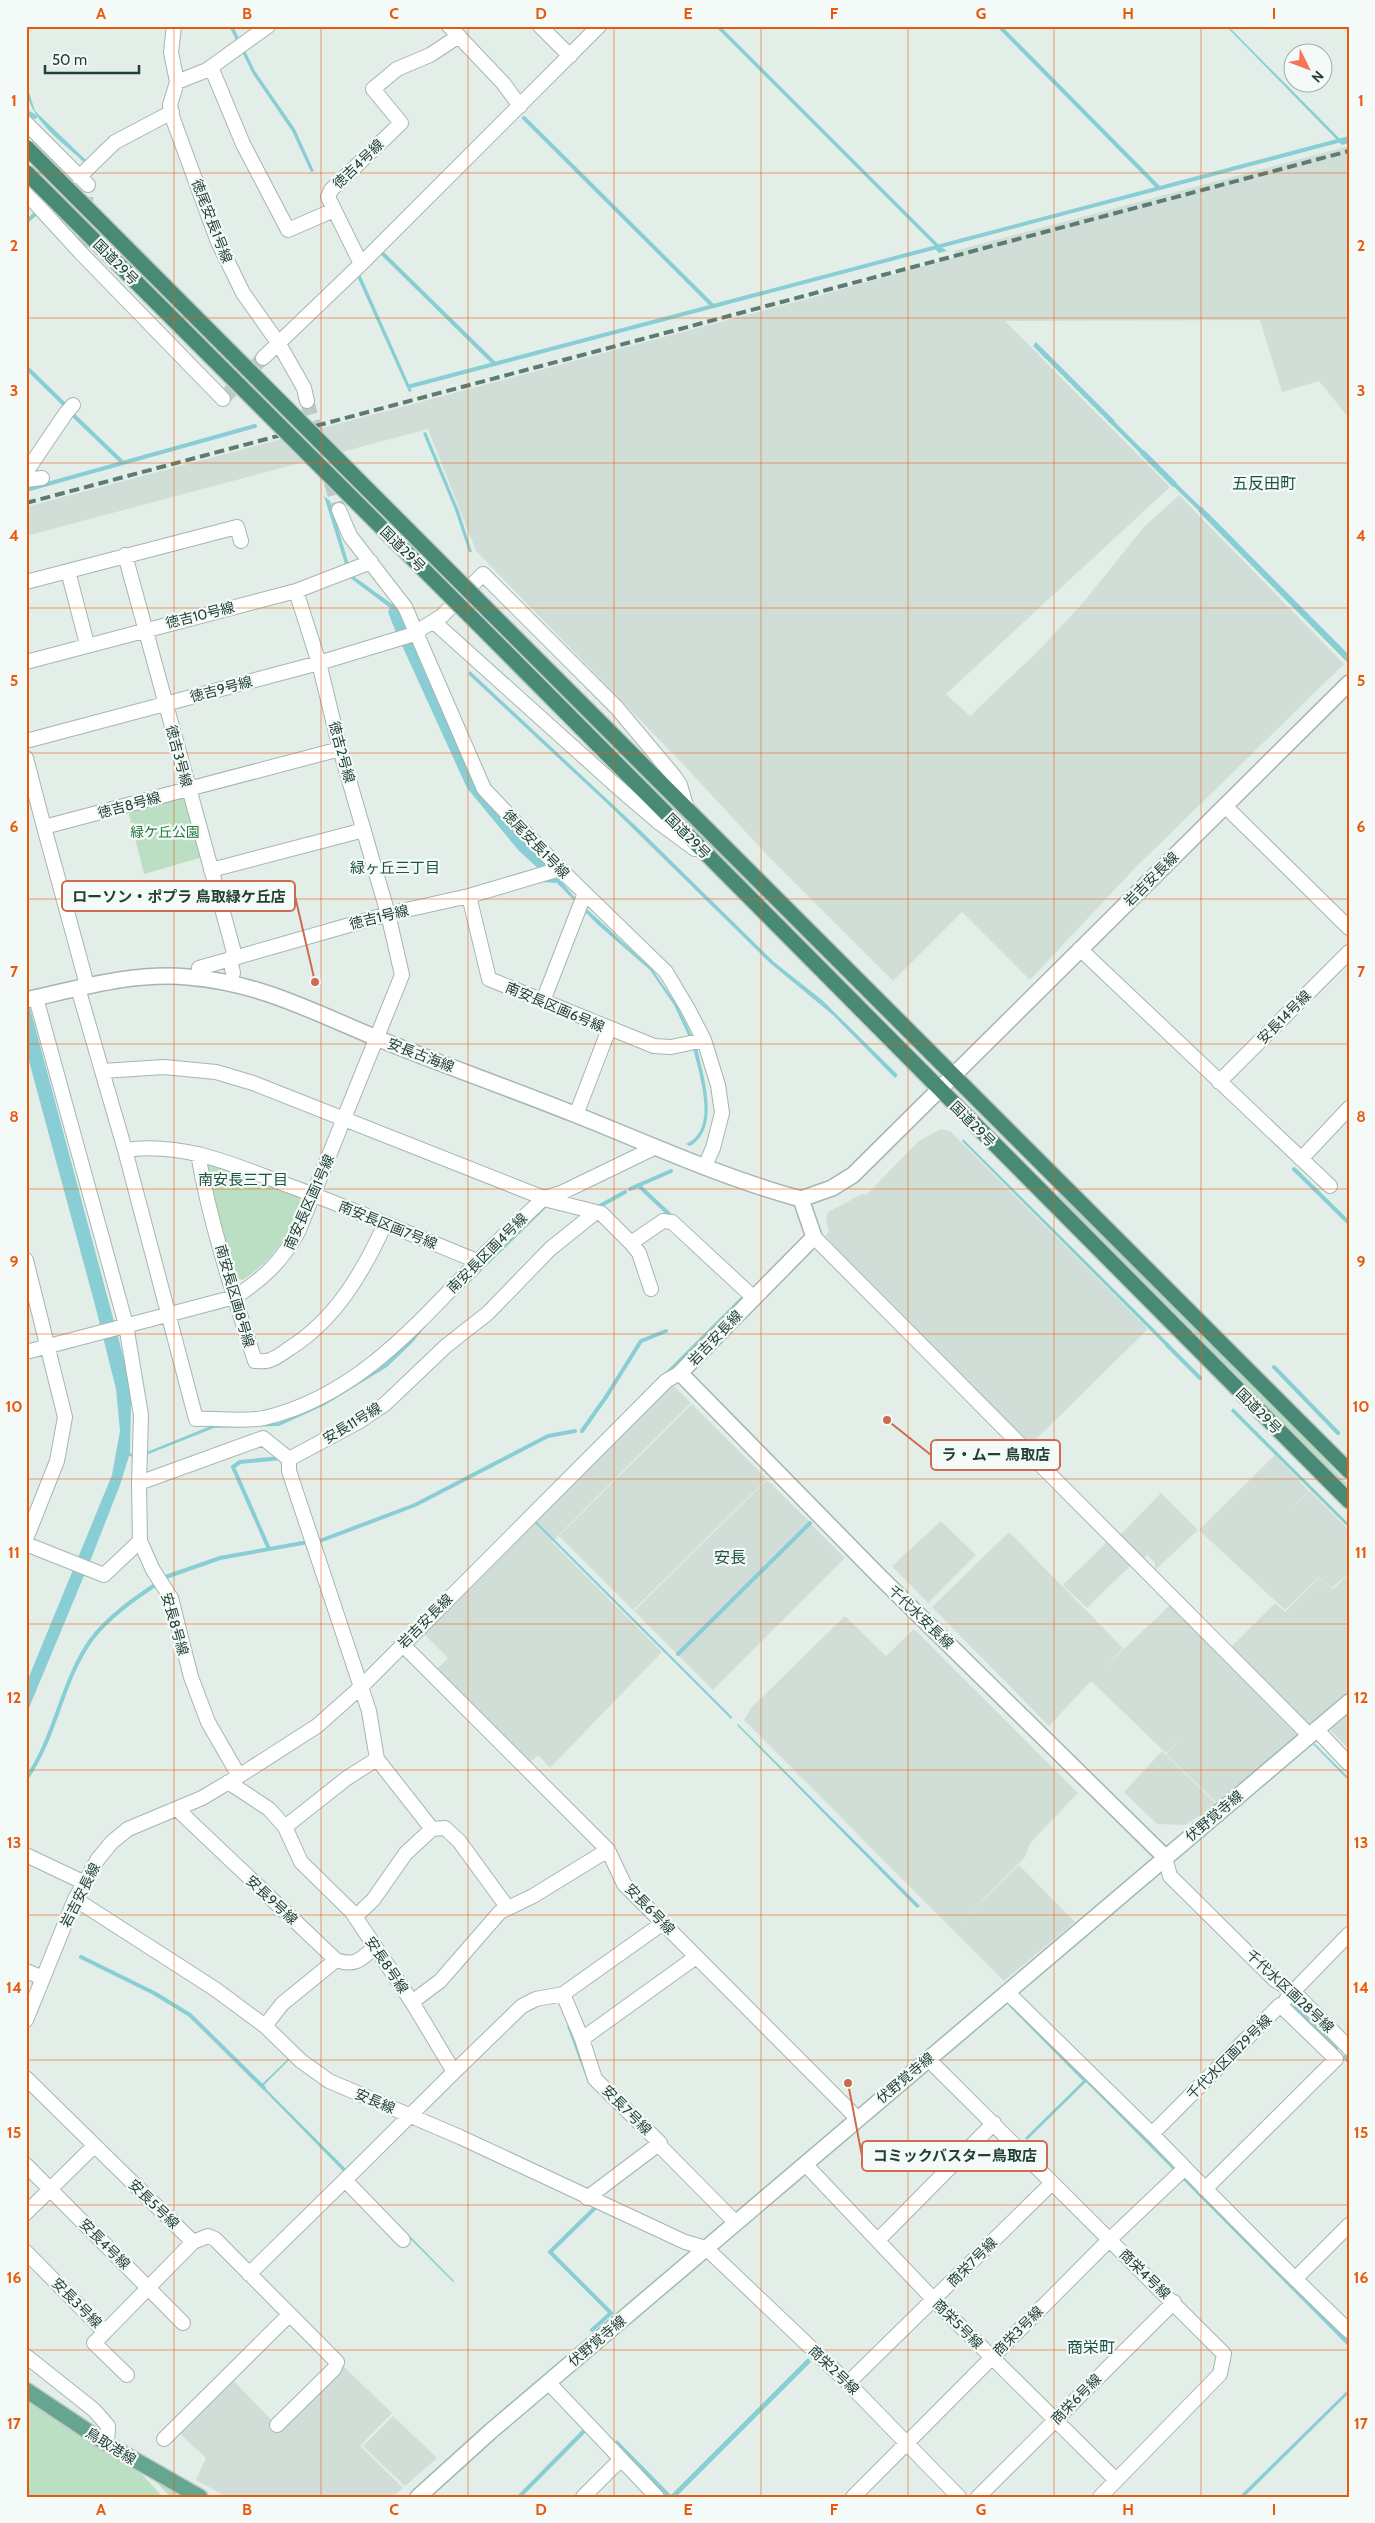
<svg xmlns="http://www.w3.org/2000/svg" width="1375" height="2523" font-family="Cabin,'Noto Sans JP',sans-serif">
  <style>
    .built { fill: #d1ded7 }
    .green { fill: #bbdfc3 }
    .water { fill: #89ced5 }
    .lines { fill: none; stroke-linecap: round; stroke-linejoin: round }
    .stream { stroke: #89ced5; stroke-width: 4 }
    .minor-tunnel { stroke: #bccbc4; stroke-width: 14; stroke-dasharray: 14 7; stroke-linecap: butt }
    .minor-casing { stroke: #a5b6af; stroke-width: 16 }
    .tertiary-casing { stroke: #a5b6af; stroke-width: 18 }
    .secondary-casing { stroke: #a1baaf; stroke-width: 18 }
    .primary-casing { stroke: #c1cac7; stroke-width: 18 }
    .trunk-casing { stroke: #c1cac7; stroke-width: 18 }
    .minor { stroke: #fff; stroke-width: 14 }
    .tertiary { stroke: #fff; stroke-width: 15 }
    .secondary { stroke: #fff; stroke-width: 15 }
    .primary { stroke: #66a590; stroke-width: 15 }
    .trunk { stroke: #498a76; stroke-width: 15 }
    .rail { stroke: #5c7b71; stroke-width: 4; stroke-dasharray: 10 5; stroke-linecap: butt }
    .trunk-bridge-casing { stroke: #c1cac7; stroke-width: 18; stroke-linecap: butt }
    .trunk-bridge { stroke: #498a76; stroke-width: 15 }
    .grid { fill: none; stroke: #e8590c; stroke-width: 1; stroke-opacity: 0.55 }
    .labels { text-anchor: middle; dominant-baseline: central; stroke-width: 4.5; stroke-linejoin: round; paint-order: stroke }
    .street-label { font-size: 14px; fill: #224036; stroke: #f4faf7 }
    .park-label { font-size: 14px; fill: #2a7943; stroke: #f4faf7 }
    .neighbourhood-label { font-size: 15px; fill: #1d5342; stroke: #f4faf7 }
    .quarter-label { font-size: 16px; fill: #1d5342; stroke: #f4faf7 }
    .leader { fill: none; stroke: #cd6a50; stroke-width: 2 }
    .callout-dot { fill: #cd6a50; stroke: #f4faf7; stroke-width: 2 }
    .callout { fill: #f4faf7; stroke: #cd6a50; stroke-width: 2 }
    .callout-label { font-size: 15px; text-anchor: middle; font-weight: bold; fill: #224036 }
    .neatline { fill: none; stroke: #e8590c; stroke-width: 2 }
    .grid-label { font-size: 16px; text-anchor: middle; font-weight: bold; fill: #e8590c }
  </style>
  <rect width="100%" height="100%" fill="#e3eee8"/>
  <!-- built -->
  <path class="built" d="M1349 146V418L1319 381 1282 392 1260 320 1005 321 1170 487 946 694 970 716 1038 651 1082 604 1143 528 1179 495 1344 664 1135 868 1030 980 962 912 893 981 768 856 682 763 476 551 428 429 26 536V507L825 294 955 257 954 251Z
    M941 1129 950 1131 1148 1329 1030 1445 825 1236 829 1231 826 1220 828 1212 862 1194 866 1195 919 1141Z
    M673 1385 691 1403 552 1542 662 1652 550 1768 538 1755 527 1765 434 1672 448 1658 422 1632Z
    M692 1404 767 1479 633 1610 559 1536Z
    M1275 1455 1309 1491 1286 1514 1310 1491 1349 1530V1573L1332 1588 1319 1577 1285 1610 1199 1530Z
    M767 1480 810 1522 677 1654 634 1611Z
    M1161 1493 1198 1530 1155 1570V1563L1147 1555 1143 1560 1119 1536Z
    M941 1521 976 1555 928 1603 892 1566Z
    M810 1523 845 1558 713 1690 678 1655Z
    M1009 1532 1123 1648 1104 1668 1171 1604 1297 1735 1218 1804 1166 1754 1183 1736 1166 1753 1091 1681 1049 1726 932 1607Z
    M1109 1540 1132 1564 1087 1608 1063 1585Z
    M1349 1574V1691L1308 1726 1230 1648 1275 1603 1285 1612 1319 1578 1333 1589Z
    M845 1616 886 1656 914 1629 1078 1793 1031 1842 1025 1857 960 1923 1019 1865 1075 1922 1004 1981 744 1720 752 1707Z
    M1349 1714V1749L1330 1730Z
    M1162 1751 1217 1805 1185 1825 1157 1824 1124 1792Z
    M343 2366 392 2413 360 2446 403 2488 393 2497H227L196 2480 206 2458 177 2431 230 2377 279 2428Z
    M393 2416 437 2458 405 2486 363 2446Z"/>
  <!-- green -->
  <path class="green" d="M182 796 188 800 203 857 144 874 128 810Z
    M208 1161 299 1196 302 1205C289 1237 272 1260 243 1280L234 1278 204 1165Z
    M1058 1191 1318 1452 1349 1486V1491L1087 1229 1058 1195Z
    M26 2396 137 2469 163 2497H26Z
    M153 2478 183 2497H170Z"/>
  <!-- water -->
  <path class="water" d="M229 26H233L255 71 295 129 314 171 311 172 292 131 253 74Z
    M715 26H720L940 246 947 251 939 253 934 248 936 247Z
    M1226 26H1228L1341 140 1346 138 1349 143 1342 145Z
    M26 83 35 111 89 163 87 165C63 142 26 119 26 83Z
    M359 272 412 391 409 392 356 274Z
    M1036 342 1115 421 1112 425 1033 346Z
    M426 432 459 511 472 552H469L455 510 423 433Z
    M1144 450 1177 483 1173 487 1140 454Z
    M324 496 330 501 352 575 392 604 395 603 475 783 526 843 542 858 576 899 652 969 677 1005 692 1036 689 1037 674 1005 650 970 597 924 557 883 542 882 539 869 519 851 467 788 395 630 388 612 390 608 349 577Z
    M1202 507 1349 655 1347 662 1198 511Z
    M470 671 639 829 774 962 822 1000 898 1075 895 1078 833 1015 770 963 612 808 468 674Z
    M26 993 128 1374 131 1403 130 1453 135 1455 134 1457 129 1456 120 1485 91 1559 26 1715V1684L112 1475 120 1431 116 1389 95 1305 26 1050Z
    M693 1048H697C703 1075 721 1129 690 1146L686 1144C719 1130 699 1074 693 1048Z
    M963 1139 1171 1346 1169 1349 962 1141Z
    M646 1157 650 1158 550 1204 428 1323 413 1342 387 1367 325 1405 279 1426 214 1428 141 1457 142 1454 213 1425 278 1423 358 1384 385 1364 410 1340 518 1229 548 1203Z
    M743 1295 745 1296 419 1620 418 1619Z
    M1233 1408 1349 1524V1528L1231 1411Z
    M534 1519 732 1717 731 1719 533 1521Z
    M738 1724 920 1906 917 1908 737 1725Z
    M1314 1743 1349 1778V1781L1313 1744Z
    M1013 2001 1349 2338V2347L1086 2082 1027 2140 1025 2138 1083 2081 1009 2006Z
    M570 2025 595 2084 593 2087 588 2083 567 2026Z
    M289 2058 290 2059 263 2086 346 2169 344 2172 260 2086Z
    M359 2184 454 2281 453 2282 358 2186Z
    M808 2358 811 2362 676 2497H667L614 2443 617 2440 671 2495Z
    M1349 2389V2393L1244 2497H1239Z"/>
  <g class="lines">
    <!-- stream -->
    <path class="stream" d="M999 26 1159 188
      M26 111 35 117
      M524 118 713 306
      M26 222 34 215
      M381 252 495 364
      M26 367 66 406
      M411 386 1349 138
      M71 413 122 462
      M1110 420 1146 456
      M1172 482 1203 512
      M26 490 255 426
      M1294 1169 1349 1223
      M638 1185 669 1214
      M630 1189 671 1171
      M598 1207 625 1192
      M1167 1345 1200 1378
      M1274 1367 1338 1433
      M582 1431 606 1397 641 1341 666 1331
      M317 1542 415 1505 548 1436 575 1431
      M269 1549 233 1467 240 1462 281 1458
      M163 1578 220 1558 308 1542
      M678 1654 810 1523
      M26 1779C56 1737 61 1682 91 1640 108 1617 134 1599 158 1583
      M81 1957 154 1993 190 2015 264 2088
      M1292 2005 1336 2049
      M1345 2057 1349 2062
      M592 2330 611 2313 550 2252 596 2207
      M519 2497 587 2428"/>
    <!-- minor-tunnel -->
    <path class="minor-tunnel" d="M80 252 88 185
      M223 399 263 358
      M307 401 339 510"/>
    <defs>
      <path id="minor" d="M174 26 171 52 177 82 170 105 173 119 218 242 243 293 279 344 304 388 307 401
        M449 26 503 83 520 106
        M540 26 570 56
        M211 67 243 144 288 230 334 210
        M177 82 207 70 268 26
        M26 123 88 185
        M79 177 115 142 172 112
        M26 193 80 252 223 399
        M361 264 599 26
        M263 358 361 264 328 197 331 190 401 123 373 89 397 69 430 55 459 36
        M26 472 66 413 73 405
        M26 480 42 478
        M339 510 350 536 405 607 484 789 560 869 666 972 688 1009 704 1040 718 1085 722 1113 713 1148 705 1166
        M125 555 235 956
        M68 571 87 644
        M26 582 237 527 241 541
        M434 622 622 791 657 821 695 849
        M26 662 296 591 371 562
        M26 741 319 663 411 635 442 616 483 574 617 708 674 776 680 785 687 809
        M26 758 44 827 340 749
        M1225 806 1349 928
        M44 827 87 985
        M211 870 364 830
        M469 896 489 979 654 1046 671 1047 704 1040
        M1080 949 1330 1186
        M230 958 233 973
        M199 968 388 914 469 896 560 869
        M78 988 102 1071
        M36 998 126 1325 141 1415 139 1483
        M543 1001 585 893
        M164 1067 216 1072 253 1083 544 1198C521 1220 497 1241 475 1264 414 1328 354 1397 264 1418 243 1422 217 1418 196 1419L125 1150 102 1071Z
        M1219 1082 1349 952
        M576 1115 609 1029
        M125 1150C183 1141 237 1166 290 1186 353 1209 415 1236 477 1261
        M198 1154C210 1224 233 1293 255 1361 259 1361 266 1362 270 1360 277 1358 284 1352 290 1348 336 1319 363 1272 385 1224
        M1301 1159 1349 1108
        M544 1198 561 1193 654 1148
        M544 1199 596 1212
        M814 1237 1309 1735
        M631 1243 639 1253 651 1289
        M26 1260 65 1417 57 1461 26 1539
        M26 1352 235 1297C263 1279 282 1261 298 1232L402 975 388 914 340 749 319 663 296 591
        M26 1544 104 1575 140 1541
        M402 1644 608 1850
        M1316 1729 1349 1764
        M377 1759 432 1829 445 1828 459 1841 508 1908
        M239 1776 208 1722 191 1677 171 1598 153 1570 140 1541 139 1483 263 1438 289 1459
        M228 1782 269 1809 285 1827 301 1862 352 1912 412 2002 454 2072 345 2180 403 2240
        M177 1809 336 1960C356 1967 361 1959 375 1947
        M285 1827 347 1778 377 1759 369 1711 289 1471V1459L360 1421 385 1404 446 1346 488 1313 550 1249 596 1212 601 1213 631 1243 663 1221 672 1222 754 1298
        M26 1855 83 1882
        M1165 1857 1170 1876 1275 1980 1294 1992 1349 2048
        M75 1899 215 1989 265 2026 301 2061 329 2081 460 2137 685 2242 706 2248 848 2383 959 2497
        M355 1917 373 1900 406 1853 432 1829
        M26 1971 43 1978
        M1007 1992 1152 2134
        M563 1994 582 2039
        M1287 1998 1349 1934
        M412 2002 440 1981 500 1912 533 1896 608 1850 624 1884 858 2119
        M26 2020 75 1899 98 1859 112 1842 128 1829 202 1798 239 1776 317 1726 361 1687 666 1381 680 1373
        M265 2026 282 2004 336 1960
        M928 2059 1224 2354 1220 2374 1100 2497
        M454 2072 522 2006 536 1999 563 1994 663 1923
        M26 2078 193 2242 105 2332
        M658 2144 736 2223
        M805 2164 934 2300 1116 2480
        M26 2165 183 2323
        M1205 2189 1336 2059 1280 2005 1152 2134C1217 2201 1282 2267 1349 2331
        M587 2198 660 2143 595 2079 582 2039 696 1957
        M26 2213 94 2146
        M878 2240 994 2123
        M193 2242 208 2236 215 2239 337 2362 334 2369 277 2425
        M26 2252 105 2332 94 2343 127 2375
        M249 2274 345 2180
        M1295 2279 1349 2225
        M26 2356 94 2410 108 2426 107 2444
        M548 2382 657 2497
        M848 2383 1052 2183
        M164 2439 289 2315
        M583 2497 620 2460
        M853 2497 1109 2240 1185 2168
        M978 2497 1174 2302"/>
      <path id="tertiary" d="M26 1000C80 988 133 972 188 977 261 983 313 1012 379 1039 443 1065 509 1088 574 1114 650 1144 723 1178 801 1199
        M801 1199 814 1237 680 1373 879 1576 1165 1857
        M801 1199 832 1188 853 1175 1349 683"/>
      <path id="secondary" d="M418 2497 491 2431 1349 1702"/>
      <path id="primary" d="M26 2390 107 2444 200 2497"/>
      <path id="trunk" d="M490 612 1349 1471
        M478 624 1349 1501"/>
    </defs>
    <!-- minor casing -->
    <use href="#minor" class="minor-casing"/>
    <!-- tertiary casing -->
    <use href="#tertiary" class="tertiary-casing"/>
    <!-- secondary casing -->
    <use href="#secondary" class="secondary-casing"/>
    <!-- primary casing -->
    <use href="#primary" class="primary-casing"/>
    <!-- trunk casing -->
    <use href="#trunk" class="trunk-casing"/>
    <!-- minor -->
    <use href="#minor" class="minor"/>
    <!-- tertiary -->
    <use href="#tertiary" class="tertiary"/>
    <!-- secondary -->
    <use href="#secondary" class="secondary"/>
    <!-- primary -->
    <use href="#primary" class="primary"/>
    <!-- trunk -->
    <use href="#trunk" class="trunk"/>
    <!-- rail -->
    <path class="rail" d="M26 503 1349 151"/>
    <defs>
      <path id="trunk-bridge" d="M26 147 490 612
        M26 172 478 624"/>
    </defs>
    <!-- trunk-bridge casing -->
    <use href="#trunk-bridge" class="trunk-bridge-casing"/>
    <!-- trunk-bridge -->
    <use href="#trunk-bridge" class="trunk-bridge"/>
  </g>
  <!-- grid -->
  <path class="grid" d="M174 26V2497M321 26V2497M468 26V2497M614 26V2497M761 26V2497M908 26V2497M1054 26V2497M1201 26V2497M26 173H1349M26 318H1349M26 463H1349M26 608H1349M26 753H1349M26 899H1349M26 1044H1349M26 1189H1349M26 1334H1349M26 1479H1349M26 1624H1349M26 1770H1349M26 1915H1349M26 2060H1349M26 2205H1349M26 2350H1349"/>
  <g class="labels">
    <!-- street labels -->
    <g class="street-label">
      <text transform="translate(358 164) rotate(-44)">徳吉4号線</text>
      <text transform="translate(212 221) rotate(69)">徳尾安長1号線</text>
      <text transform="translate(116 262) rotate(45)">国道29号</text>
      <text transform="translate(403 549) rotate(45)">国道29号</text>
      <text transform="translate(200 615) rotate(-14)">徳吉10号線</text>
      <text transform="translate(221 689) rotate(-15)">徳吉9号線</text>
      <text transform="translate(342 752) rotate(75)">徳吉2号線</text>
      <text transform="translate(179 756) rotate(75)">徳吉3号線</text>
      <text transform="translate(129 805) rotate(-15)">徳吉8号線</text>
      <text transform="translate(688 836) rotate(45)">国道29号</text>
      <text transform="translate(536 844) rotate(46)">徳尾安長1号線</text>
      <text transform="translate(1151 879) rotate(-45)">岩吉安長線</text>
      <text transform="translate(379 917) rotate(-14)">徳吉1号線</text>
      <text transform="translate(555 1007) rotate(23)">南安長区画6号線</text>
      <text transform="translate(1284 1017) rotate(-45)">安長14号線</text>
      <text transform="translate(421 1055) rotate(21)">安長古海線</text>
      <text transform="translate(973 1124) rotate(45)">国道29号</text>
      <text transform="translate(309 1202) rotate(-66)">南安長区画1号線</text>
      <text transform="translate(388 1225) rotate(22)">南安長区画7号線</text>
      <text transform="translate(487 1253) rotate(-45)">南安長区画4号線</text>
      <text transform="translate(235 1296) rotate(74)">南安長区画8号線</text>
      <text transform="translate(715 1338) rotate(-46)">岩吉安長線</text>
      <text transform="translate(1259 1411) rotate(45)">国道29号</text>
      <text transform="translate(352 1423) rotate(-31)">安長11号線</text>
      <text transform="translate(921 1617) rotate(44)">千代水安長線</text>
      <text transform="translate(425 1621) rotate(-45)">岩吉安長線</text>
      <text transform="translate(175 1624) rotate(74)">安長8号線</text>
      <text transform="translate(1214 1816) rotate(-40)">伏野覚寺線</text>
      <text transform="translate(80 1895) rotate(-63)">岩吉安長線</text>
      <text transform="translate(272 1900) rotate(43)">安長9号線</text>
      <text transform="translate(650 1909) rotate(46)">安長6号線</text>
      <text transform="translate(387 1965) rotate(56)">安長8号線</text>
      <text transform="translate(1290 1991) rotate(43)">千代水区画28号線</text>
      <text transform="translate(1229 2057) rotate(-45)">千代水区画29号線</text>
      <text transform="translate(905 2078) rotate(-40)">伏野覚寺線</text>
      <text transform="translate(375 2101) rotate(23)">安長線</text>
      <text transform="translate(627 2110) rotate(45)">安長7号線</text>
      <text transform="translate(154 2204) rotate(44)">安長5号線</text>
      <text transform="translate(105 2244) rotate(45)">安長4号線</text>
      <text transform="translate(972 2262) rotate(-45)">商栄7号線</text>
      <text transform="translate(1145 2274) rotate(44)">商栄4号線</text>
      <text transform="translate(77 2303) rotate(45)">安長3号線</text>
      <text transform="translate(958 2324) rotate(45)">商栄5号線</text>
      <text transform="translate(1018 2331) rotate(-45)">商栄3号線</text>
      <text transform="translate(597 2341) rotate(-40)">伏野覚寺線</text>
      <text transform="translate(834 2370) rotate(44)">商栄2号線</text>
      <text transform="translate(1076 2399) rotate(-45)">商栄6号線</text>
      <text transform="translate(111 2446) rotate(32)">鳥取港線</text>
    </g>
    <!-- park labels -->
    <g class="park-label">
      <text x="165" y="832">緑ケ丘公園</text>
    </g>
    <!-- neighbourhood labels -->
    <g class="neighbourhood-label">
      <text x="395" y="868">緑ヶ丘三丁目</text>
      <text x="243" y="1180">南安長三丁目</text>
    </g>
    <!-- quarter labels -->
    <g class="quarter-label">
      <text x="1264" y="483">五反田町</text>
      <text x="730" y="1557">安長</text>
      <text x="1091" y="2347">商栄町</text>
    </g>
  </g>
  <!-- callouts -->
  <path class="leader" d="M315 982L295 896M887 1420L931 1455M848 2083L862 2156"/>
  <g class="callout-dot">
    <circle cx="315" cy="982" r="5"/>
    <circle cx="887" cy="1420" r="5"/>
    <circle cx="848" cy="2083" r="5"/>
  </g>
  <g class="callout">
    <rect x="62" y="881" width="233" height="30" rx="5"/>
    <rect x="931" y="1440" width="129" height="30" rx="5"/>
    <rect x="862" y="2141" width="185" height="30" rx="5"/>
  </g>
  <g class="callout-label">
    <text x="179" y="902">ローソン・ポプラ 鳥取緑ケ丘店</text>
    <text x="996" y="1460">ラ・ムー 鳥取店</text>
    <text x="955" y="2161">コミックバスター鳥取店</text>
  </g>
  <!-- border -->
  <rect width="1375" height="2523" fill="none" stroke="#f4faf7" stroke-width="55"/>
  <!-- north arrow -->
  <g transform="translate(1308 68) rotate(132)"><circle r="24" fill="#f4faf7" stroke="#a0b0aa"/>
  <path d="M0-4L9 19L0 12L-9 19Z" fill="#f87457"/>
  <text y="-8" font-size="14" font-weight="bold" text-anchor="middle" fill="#224036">N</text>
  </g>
  <!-- scale -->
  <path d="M45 65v8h94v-8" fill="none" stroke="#224036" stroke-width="2.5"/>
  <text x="52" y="65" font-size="15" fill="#224036" stroke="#f4faf7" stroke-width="4" paint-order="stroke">50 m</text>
  <rect x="28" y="28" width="1320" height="2468" class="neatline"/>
  <g class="grid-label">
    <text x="101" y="19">A</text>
    <text x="247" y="19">B</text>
    <text x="394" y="19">C</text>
    <text x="541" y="19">D</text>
    <text x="688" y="19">E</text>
    <text x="834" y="19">F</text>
    <text x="981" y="19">G</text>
    <text x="1128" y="19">H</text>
    <text x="1274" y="19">I</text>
    <text x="14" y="106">1</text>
    <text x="1361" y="106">1</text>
    <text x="14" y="251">2</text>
    <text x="1361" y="251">2</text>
    <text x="14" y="396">3</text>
    <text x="1361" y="396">3</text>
    <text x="14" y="541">4</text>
    <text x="1361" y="541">4</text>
    <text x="14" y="686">5</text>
    <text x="1361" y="686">5</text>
    <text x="14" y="832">6</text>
    <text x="1361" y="832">6</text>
    <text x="14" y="977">7</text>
    <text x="1361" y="977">7</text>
    <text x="14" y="1122">8</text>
    <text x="1361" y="1122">8</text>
    <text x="14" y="1267">9</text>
    <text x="1361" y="1267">9</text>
    <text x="14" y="1412">10</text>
    <text x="1361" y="1412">10</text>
    <text x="14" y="1558">11</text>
    <text x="1361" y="1558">11</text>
    <text x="14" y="1703">12</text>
    <text x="1361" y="1703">12</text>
    <text x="14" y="1848">13</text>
    <text x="1361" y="1848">13</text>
    <text x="14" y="1993">14</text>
    <text x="1361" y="1993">14</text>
    <text x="14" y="2138">15</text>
    <text x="1361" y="2138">15</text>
    <text x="14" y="2283">16</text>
    <text x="1361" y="2283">16</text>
    <text x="14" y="2429">17</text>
    <text x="1361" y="2429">17</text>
    <text x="101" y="2515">A</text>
    <text x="247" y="2515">B</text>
    <text x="394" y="2515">C</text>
    <text x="541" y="2515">D</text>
    <text x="688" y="2515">E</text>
    <text x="834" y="2515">F</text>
    <text x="981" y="2515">G</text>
    <text x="1128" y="2515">H</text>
    <text x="1274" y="2515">I</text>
  </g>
</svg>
